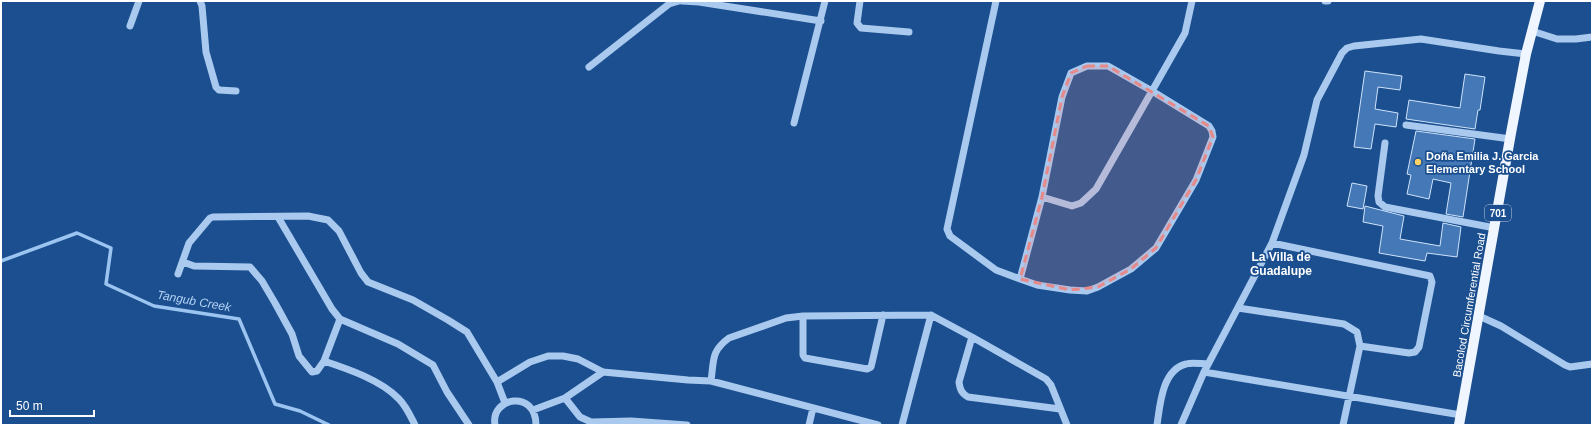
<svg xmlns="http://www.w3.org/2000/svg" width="1593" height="426" font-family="Helvetica,sans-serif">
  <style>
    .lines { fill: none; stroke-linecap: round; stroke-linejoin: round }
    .stream { stroke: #9cc4f0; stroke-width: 3.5 }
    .building { fill: #4478b7; stroke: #cfe3fa }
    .minor { stroke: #a9c9ee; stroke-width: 7 }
    .major { stroke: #f0f6ff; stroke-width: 10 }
    .marked { fill: #e88989; fill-opacity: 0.2; stroke: #e88989; stroke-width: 3; stroke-dasharray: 8 5; stroke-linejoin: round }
    .poi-dot { fill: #ffd166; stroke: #1b4f8f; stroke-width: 1.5 }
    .labels { text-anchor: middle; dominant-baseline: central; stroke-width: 3.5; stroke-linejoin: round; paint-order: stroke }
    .shield { fill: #1b4f8f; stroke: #bbcadd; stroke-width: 1 }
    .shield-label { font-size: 10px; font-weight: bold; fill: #fff }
    .poi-label { font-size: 11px; font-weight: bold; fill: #fff; stroke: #1b4f8f; text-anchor: start }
    .street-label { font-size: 11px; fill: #fff; stroke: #1b4f8f }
    .neighbourhood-label { font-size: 12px; font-weight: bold; fill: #fff; stroke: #1b4f8f }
    .water-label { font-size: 12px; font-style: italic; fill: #b5d3f5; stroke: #1b4f8f }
  </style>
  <rect width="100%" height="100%" fill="#1b4f8f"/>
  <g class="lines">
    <!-- stream -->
    <path class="stream" d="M1 261 77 233 111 248 106 284 154 306 239 319 275 404 300 411 329 425"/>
  </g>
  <!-- building -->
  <path class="building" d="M1365 71 1402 76 1400 90 1378 87 1375 109 1398 113 1396 127 1375 124 1371 149 1354 147Z
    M1465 74 1485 77 1480 110H1478L1475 129 1406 119 1409 100 1460 108Z
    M1416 131 1475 139 1463 217 1446 214 1451 183 1433 179 1429 199 1407 194 1411 175 1407 174Z
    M1352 183 1367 186 1363 209 1347 206Z
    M1365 206 1404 216 1400 239 1440 246 1443 223 1461 227 1457 257 1427 253 1425 261 1379 253 1383 226 1363 222Z"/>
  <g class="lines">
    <!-- minor -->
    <path class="minor" d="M200 1 202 6 206 52 216 87 219 90 236 91
      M682 1 699 2 821 21
      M860 1 857 23 861 28 909 32
      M996 1 947 229 950 236 996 270 1020 279 1042 197 1062 97 1071 73 1087 66H1108L1152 91 1185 33 1192 1
      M1325 1H1328
      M130 26 139 1
      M1532 31 1557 39H1576L1592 37
      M589 67 669 4 679 1
      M794 123 825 1
      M1406 125 1511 139
      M1385 143 1378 196 1379 202 1385 207 1495 228
      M278 217 332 309 340 319 398 344 433 365 447 392 469 425
      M1272 243 1430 276 1432 282 1419 347 1415 352 1409 353 1360 346 1343 425
      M183 262 194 266 250 267 262 281 275 303 292 334 299 356 312 372 317 371 324 361C348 369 381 380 399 399 406 406 410 415 415 425
      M178 274 189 243 210 218 213 217 308 216 328 220 339 231 361 273 368 282 413 300 448 320 467 332 497 382 505 403
      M1020 279 1037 285 1070 290 1087 291 1098 287 1131 269 1156 248 1196 180 1213 137 1212 131 1209 126 1152 91 1096 189 1081 203 1072 206 1042 197
      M1238 308 1344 324 1357 332 1360 346
      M803 316V355L805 358 867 369 871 367 872 363 883 315
      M1479 316 1501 326 1565 365 1570 367 1592 364
      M972 337 959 382C960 389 961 393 968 397L1060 409
      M324 361 340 319
      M711 381C714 360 711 351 729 338L786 318 803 316 931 315 972 337 1046 379 1051 385 1067 425
      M497 382 530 362 548 356H563L578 359 603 372 688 380 711 381 878 425
      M565 398 580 417 591 422 631 421 687 425
      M533 410 565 398 603 372
      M1461 415 1204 372 1272 243 1304 155 1317 100 1342 53 1347 48 1354 46 1421 39 1499 51 1526 54
      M495 425C490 397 536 389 536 425
      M809 425 813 408
      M902 425 931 315
      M1157 425C1160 405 1162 370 1186 364 1193 362 1201 364 1208 364
      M1181 425 1204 372"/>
    <!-- major -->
    <path class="major" d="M1459 425 1511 133 1526 54 1540 1"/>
  </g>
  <!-- marked area -->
  <path class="marked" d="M1087 66H1108L1209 126 1213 137 1196 180 1156 248 1131 269 1098 287 1070 290 1020 279 1042 197 1062 97 1071 73Z"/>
  <!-- markers -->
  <circle class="poi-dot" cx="1418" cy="162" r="4"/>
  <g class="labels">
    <!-- shield labels -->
    <rect class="shield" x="1485" y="205" width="26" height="16" rx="3"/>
    <g class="shield-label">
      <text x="1498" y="213">701</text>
    </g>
    <!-- poi labels -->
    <g class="poi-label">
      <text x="1426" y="156">Doña Emilia J. Garcia<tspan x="1426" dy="13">Elementary School</tspan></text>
    </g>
    <!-- street labels -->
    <g class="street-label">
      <text transform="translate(1469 305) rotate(-80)">Bacolod Circumferential Road</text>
    </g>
    <!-- neighbourhood labels -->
    <g class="neighbourhood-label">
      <text x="1281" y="257">La Villa de<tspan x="1281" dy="14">Guadalupe</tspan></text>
    </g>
    <!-- water labels -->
    <g class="water-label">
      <text transform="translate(194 301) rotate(10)">Tangub Creek</text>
    </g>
  </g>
  <!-- border -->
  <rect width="1593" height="426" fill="none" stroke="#ffffff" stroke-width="4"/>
  <!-- scale -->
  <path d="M10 410v6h84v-6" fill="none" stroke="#ffffff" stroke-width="2"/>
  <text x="16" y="410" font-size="12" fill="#ffffff" stroke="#1b4f8f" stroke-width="3" paint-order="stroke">50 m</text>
</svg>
